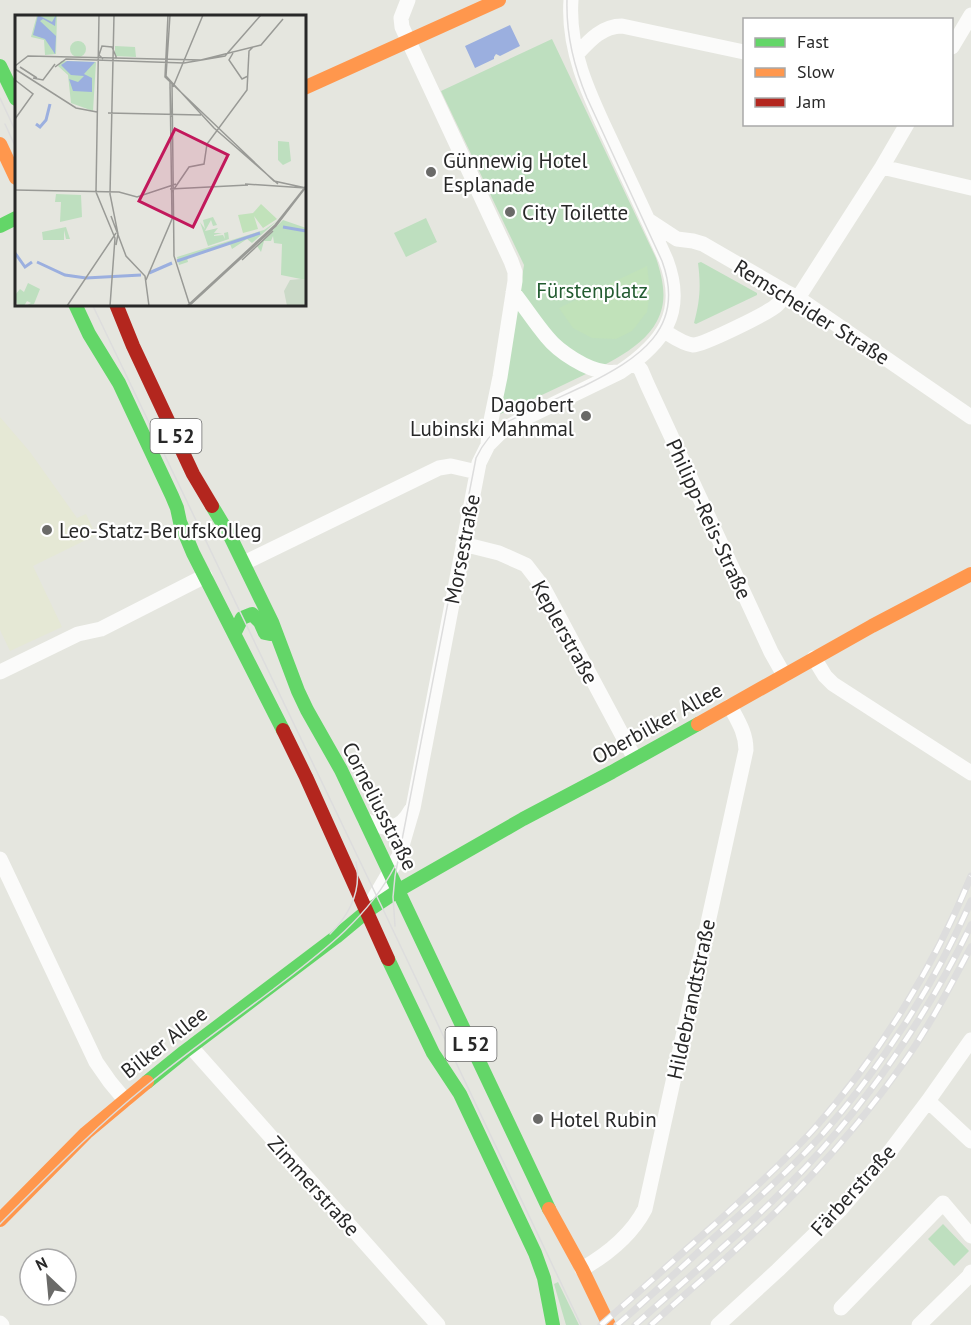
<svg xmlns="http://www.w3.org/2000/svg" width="971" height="1325" font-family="'PT Sans',sans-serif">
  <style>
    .education { fill: #e5e8d5 }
    .green { fill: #bedfbf }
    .pitch { fill: #c1e2ba }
    .water { fill: #9bafdf }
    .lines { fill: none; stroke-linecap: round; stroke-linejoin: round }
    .street { stroke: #fbfbfa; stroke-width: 15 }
    .fast { stroke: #63d668; stroke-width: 14 }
    .slow { stroke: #ff974d; stroke-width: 14 }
    .jam { stroke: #b3261e; stroke-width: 14 }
    .tram { stroke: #ddd; stroke-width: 1.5 }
    .rail-casing { stroke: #ddd; stroke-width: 7 }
    .rail { stroke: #fff; stroke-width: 4.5; stroke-dasharray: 14; stroke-linecap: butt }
    .poi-dot { fill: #6a6a68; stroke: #fff; stroke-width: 2 }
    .labels { text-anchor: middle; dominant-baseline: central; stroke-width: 4.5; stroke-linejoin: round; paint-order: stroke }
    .shield { fill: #fff; stroke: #686868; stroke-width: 1.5 }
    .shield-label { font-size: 20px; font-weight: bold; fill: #282828 }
    .poi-label { font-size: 21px; fill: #282828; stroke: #fff; text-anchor: start }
    .park-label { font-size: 21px; fill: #225b30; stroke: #fff }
    .street-label { font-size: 21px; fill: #282828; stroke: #fff }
    .inset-river { fill: none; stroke: #9bafdf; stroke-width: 3 }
    .inset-road { fill: none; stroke: #999a96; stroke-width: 1.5 }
    .view { fill: #c2185b; fill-opacity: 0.15; stroke: #c2185b; stroke-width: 3 }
    .inset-edge { fill: none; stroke: #282828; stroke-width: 3 }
  </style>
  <rect width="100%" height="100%" fill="#e5e6df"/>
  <!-- education -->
  <path class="education" d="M0 417 30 452 77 518 86 514 96 535 33 566 62 627 10 651 0 630Z"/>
  <!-- green -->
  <path class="green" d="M552 39 656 258C663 279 668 301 657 321 641 352 593 370 563 385 542 395 521 405 500 414L524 265 441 91Z
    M426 218 437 242 406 257 394 233Z
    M701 262 757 293V295L696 324 694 323C700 301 701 286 698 263Z
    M943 1224 969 1251 954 1266 928 1239Z
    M558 1282 579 1325H566L554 1284Z"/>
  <!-- pitch -->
  <path class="pitch" d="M647 266 650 291 647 312 632 331 616 339 592 338 573 328 559 308Z"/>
  <!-- water -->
  <path class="water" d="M510 25 520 46 500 56 496 54 494 57V59L475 68 465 46Z"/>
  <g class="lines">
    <!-- street -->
    <path class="street" d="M952 47 971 15
      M577 54C589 41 602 26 622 26L744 52
      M882 167 971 188
      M648 220 677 239 693 241 703 244 786 292 798 298 971 417
      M513 292C525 307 535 323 547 337 559 352 587 370 606 372 610 373 615 372 620 372
      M798 298 882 167 907 124
      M664 331C672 336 683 344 693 345 703 345 771 312 778 304 781 301 784 296 786 292
      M634 362 641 370 647 384 771 652 784 675
      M488 445 503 430 517 422 620 372C663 343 686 313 666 260 650 224 633 188 616 152 594 104 567 55 571 0
      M463 544 499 553 526 565 543 587 635 759
      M244 563 439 468 451 466 477 472
      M814 658 825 676 833 684 971 773
      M0 672 78 634 101 629 205 576
      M365 820C385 830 399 832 411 810
      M0 859 96 1062 110 1082 125 1100
      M369 907 399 856 413 808 479 463 488 445 489 430 500 377 515 281V272L511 261 402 27 401 18 408 0
      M191 1047 438 1325
      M928 1101 971 1141
      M582 1269C608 1254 631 1236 645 1209L746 750C746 733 738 721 730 706
      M841 1308 943 1203 971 1236
      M0 1323 2 1325
      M718 1325 778 1270 841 1209 891 1150 928 1101 971 1040
      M919 1325 969 1276 971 1272"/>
    <!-- fast -->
    <path class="fast" d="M0 66 16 99
      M0 226 16 218
      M75 304 89 334 119 383 172 496 177 508 180 522 193 553 283 730
      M212 506 230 536 272 622 298 691 307 710 341 770 549 1209
      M235 632 242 618 252 614 260 622 265 633 270 634
      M388 959 433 1053 460 1094 535 1253 544 1278 553 1325
      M147 1082 184 1052 336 937 366 912 399 890 523 819 612 772 698 724"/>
    <!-- slow -->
    <path class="slow" d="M304 88 499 0
      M0 144 16 178
      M698 724 872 626 971 574
      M549 1209 582 1269 609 1325
      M0 1220 86 1133 147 1082"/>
    <!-- jam -->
    <path class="jam" d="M116 304 133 346 193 474 212 506
      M283 730 306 777 388 959"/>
    <!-- tram -->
    <path class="tram" d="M0 98 16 132
      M5 124 16 148
      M92 304 380 903 581 1325
      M395 926 393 897 395 876 476 458C483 443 491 433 505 423 531 410 558 398 584 386 638 359 687 329 662 261L587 98C574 67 566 34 567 0
      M330 934C350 914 362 890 356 862
      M0 1224C47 1177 93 1129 145 1087 186 1053 229 1023 271 991 318 955 367 920 395 866"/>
    <defs>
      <path id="rail" d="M601 1325C639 1292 676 1258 714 1225 748 1194 782 1164 813 1130 878 1057 934 967 971 876
        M617 1325C651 1296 684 1265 718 1234 753 1203 788 1172 820 1137 880 1069 935 984 971 901
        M635 1325C692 1274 752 1224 805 1168 872 1096 928 1014 971 925
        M651 1325C695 1285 741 1247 783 1205 828 1160 870 1111 907 1058 931 1023 951 985 971 947"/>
    </defs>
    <!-- rail casing -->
    <use href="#rail" class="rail-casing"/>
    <!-- rail -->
    <use href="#rail" class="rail"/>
  </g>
  <!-- markers -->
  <g class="poi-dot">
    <circle cx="431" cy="172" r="6"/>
    <circle cx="510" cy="212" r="6"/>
    <circle cx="586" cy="416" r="6"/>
    <circle cx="47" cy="530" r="6"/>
    <circle cx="538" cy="1119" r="6"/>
  </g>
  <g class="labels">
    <!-- shield labels -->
    <g class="shield">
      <rect x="150.5" y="419" width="51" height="34" rx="4.5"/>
      <rect x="445.5" y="1027" width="51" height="34" rx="4.5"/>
    </g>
    <g class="shield-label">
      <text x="176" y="436">L 52</text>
      <text x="471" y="1044">L 52</text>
    </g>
    <!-- poi labels -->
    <g class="poi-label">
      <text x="443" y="160">Günnewig Hotel<tspan x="443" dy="24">Esplanade</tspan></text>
      <text x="522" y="212">City Toilette</text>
      <text x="574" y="404" text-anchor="end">Dagobert<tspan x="574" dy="24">Lubinski Mahnmal</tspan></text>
      <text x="59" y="530">Leo-Statz-Berufskolleg</text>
      <text x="550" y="1119">Hotel Rubin</text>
    </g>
    <!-- park labels -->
    <g class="park-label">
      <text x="592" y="290">Fürstenplatz</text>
    </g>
    <!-- street labels -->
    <g class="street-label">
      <text transform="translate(812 312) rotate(32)">Remscheider Straße</text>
      <text transform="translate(709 519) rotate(65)">Philipp-Reis-Straße</text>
      <text transform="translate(462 549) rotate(-79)">Morsestraße</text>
      <text transform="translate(565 632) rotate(61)">Keplerstraße</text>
      <text transform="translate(657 723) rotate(-29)">Oberbilker Allee</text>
      <text transform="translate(380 806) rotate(63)">Corneliusstraße</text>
      <text transform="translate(691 999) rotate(-78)">Hildebrandtstraße</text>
      <text transform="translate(164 1042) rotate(-38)">Bilker Allee</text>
      <text transform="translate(314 1186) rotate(48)">Zimmerstraße</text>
      <text transform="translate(853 1190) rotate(-48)">Färberstraße</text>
    </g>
  </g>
  <!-- overview -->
  <g transform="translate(15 15)">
    <rect width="291" height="291" fill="#e5e6df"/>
    <path d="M22 0H42L41 39 30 40 29 25 16 22ZM55 34a8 8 0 1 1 16 0a8 8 0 1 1-16 0ZM100 31 120 32 121 42 100 41ZM46 46 81 47 78 96 56 88 53 60 43 51ZM263 126 274 127 276 146 268 150 263 145ZM41 179 66 180 67 202 45 207 46 187H40ZM198 202 202 210 198 211 196 205 190 216 203 213 199 218H207L199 220V221L208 220 210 224 209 218 213 217 214 224 193 231 185 207 190 214 188 205ZM268 205 291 213V265L266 260 267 229 259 228 258 221 256 226H249L246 237 242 231ZM262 206 237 228 232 224 217 234 215 229 172 243 173 247 164 250 162 242 249 215ZM51 212 55 224H51L49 215V225H28L27 217ZM13 268 25 274 19 289 11 291 16 288 12 286 9 291 2 289 0 280 5 274 9 277Z" fill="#bedfbf"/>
    <path d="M286 264 291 265V291H272L269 276 275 265Z" fill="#cbdac8"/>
    <path d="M246 189 262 204 248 213 239 201 243 214 228 218 223 200 238 198Z" fill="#c1e2ba"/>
    <path d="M23 0 37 7 41 0 40 11 28 4 25 6 41 21 40 39 30 24 18 20ZM52 46 80 47 69 59 77 63V77L58 76 54 64 63 67 69 61 56 60 46 50Z" fill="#9bafdf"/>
    <path class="inset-river" d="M21 109 25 112 31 105 35 89M268 212 291 216M0 238 10 252 17 247M162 246 245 218M22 247 50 260 71 263 126 260M134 258 157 248"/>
    <path class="inset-road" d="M84 0 81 177 100 223 95 291M99 0 95 179 103 219 101 230M153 0 150 62 259 166 291 173M155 0 151 61 199 113 263 169M218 38 214 45 227 64 233 61M88 44 84 40 87 31 97 32 102 44M0 51 13 41 186 45 246 30 268 4M5 52 22 63M40 52 51 44 169 48 210 41 246 0M0 54 61 93 82 97M18 63 28 65 40 49M0 65 18 79 0 104M157 68 159 241 175 291M155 72 156 102M158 72 188 0M93 98 186 100M230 169 291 173M155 174 233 170M0 175 104 177 122 182 161 169M157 177 174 152 189 149 192 129 232 75 234 36 238 32M96 201 111 241 130 261 134 291M227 245 258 216M131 265 157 204 155 67M52 291 101 218M172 291 260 210 291 171M174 291 261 211 291 172"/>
    <path class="view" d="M160 114 213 140 178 212 124 186Z"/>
    <rect width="291" height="291" class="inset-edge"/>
  </g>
  <!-- legend -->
  <rect x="743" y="18" width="210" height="108" fill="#ffffff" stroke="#a9a9a9" stroke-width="1.5"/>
  <rect x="755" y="38" width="30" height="9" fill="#63d668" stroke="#a9a9a9" stroke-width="1.5"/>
  <text x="797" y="48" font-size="18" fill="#282828">Fast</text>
  <rect x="755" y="68" width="30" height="9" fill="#ff974d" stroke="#a9a9a9" stroke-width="1.5"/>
  <text x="797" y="78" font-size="18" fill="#282828">Slow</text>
  <rect x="755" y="98" width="30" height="9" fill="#b3261e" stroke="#a9a9a9" stroke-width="1.5"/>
  <text x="797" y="108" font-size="18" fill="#282828">Jam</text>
  <!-- north arrow -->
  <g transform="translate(48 1277) rotate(334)"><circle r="28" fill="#ffffff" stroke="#a9a9a9" stroke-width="1.5"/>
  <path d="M0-4.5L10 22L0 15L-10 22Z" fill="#6a6a68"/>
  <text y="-9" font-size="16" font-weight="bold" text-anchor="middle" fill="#282828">N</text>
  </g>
</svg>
